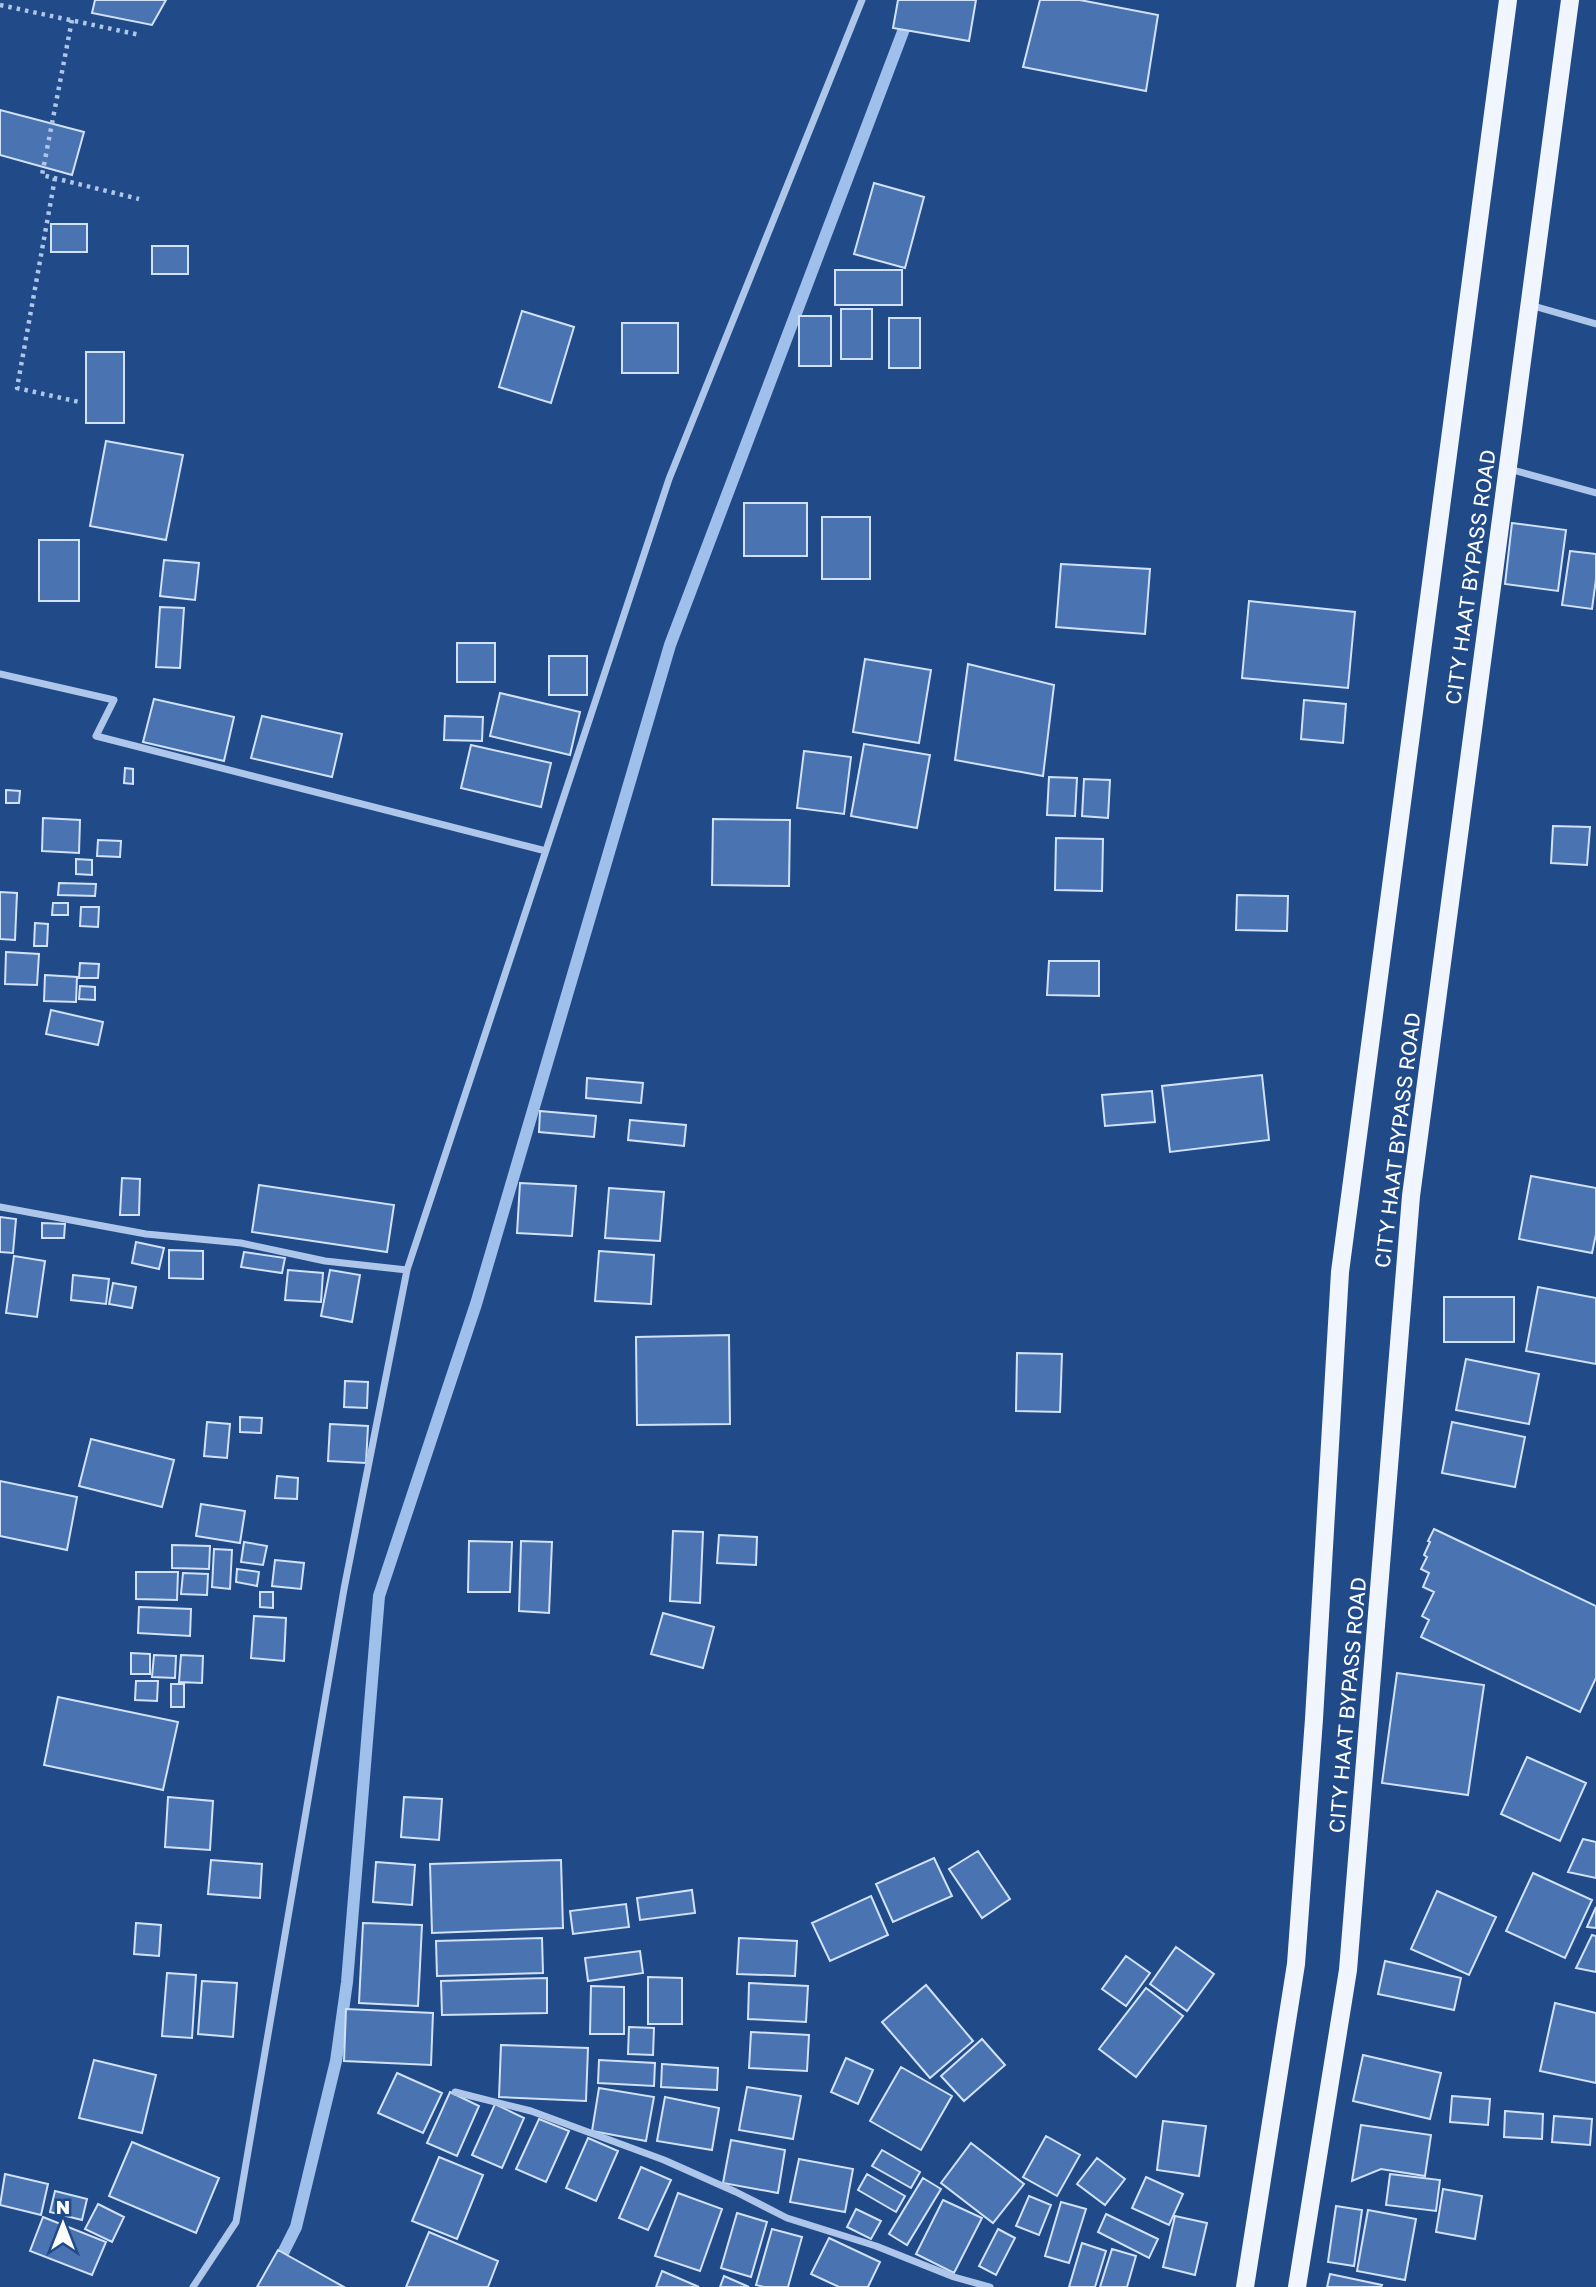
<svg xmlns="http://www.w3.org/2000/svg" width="1596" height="2287" font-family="'Golos Text',sans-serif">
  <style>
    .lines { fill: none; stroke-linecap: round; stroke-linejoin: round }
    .stream { stroke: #a0c0ec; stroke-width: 12 }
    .building { fill: #4a74b1; stroke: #d1e1f8; stroke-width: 2 }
    .path { stroke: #adc6ea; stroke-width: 4.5; stroke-dasharray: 3.5 5; stroke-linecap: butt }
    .minor { stroke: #adc6ea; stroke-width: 7 }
    .primary { stroke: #f1f6fe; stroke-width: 18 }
    .labels { text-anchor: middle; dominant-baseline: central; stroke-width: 5; stroke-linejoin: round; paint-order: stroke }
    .street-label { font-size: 21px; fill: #fff; stroke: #214a89 }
  </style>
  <rect width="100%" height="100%" fill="#214a89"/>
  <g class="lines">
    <!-- stream -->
    <path class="stream" d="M266 2287 296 2227 336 2061 347 1982 379 1596 476 1304 670 645 915 0"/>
  </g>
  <!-- building -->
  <path class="building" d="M95 0H166L152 25 92 13Z
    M898 0H976L969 41 893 28Z
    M1040 0H1080L1158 15 1146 91 1023 67Z
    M0 110 84 132 72 175 0 155Z
    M874 183 924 197 905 268 854 254Z
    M51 224H87V252H51Z
    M152 246H188V274H152Z
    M835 270H902V305H835Z
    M841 309H872V359H841Z
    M522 311 574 327 551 403 499 387Z
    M799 316H831V366H799Z
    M889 318H920V368H889Z
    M622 323H678V373H622Z
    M86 352H124V423H86Z
    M106 441 183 455 166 540 90 526Z
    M744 503H807V556H744Z
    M822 517H870V579H822Z
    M1512 523 1566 530 1558 591 1505 584Z
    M39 540H79V601H39Z
    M1570 551 1596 554V579L1592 609 1562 605Z
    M164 560 199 563 195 600 160 596Z
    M1061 564 1150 569 1145 634 1056 627Z
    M1249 601 1355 612 1348 688 1242 678Z
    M160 607 184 608 180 668 156 667Z
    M457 643H495V682H457Z
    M549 656H587V695H549Z
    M865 659 931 670 919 743 853 732Z
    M968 664 1054 685 1043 776 955 760Z
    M500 693 580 712 570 755 490 736Z
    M154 699 234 717 224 761 143 742Z
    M1304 700 1346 704 1343 743 1301 739Z
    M262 716 342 734 332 777 251 758Z
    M445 716 483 717 482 741 444 740Z
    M864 744 930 755 917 828 851 816Z
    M471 745 551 763 541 807 461 788Z
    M804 751 851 757 844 814 797 808Z
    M125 768 133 769V784L124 783Z
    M1049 777 1077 778 1075 816 1047 815Z
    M1084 779 1110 780 1108 818 1082 816Z
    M6 790 20 791 19 803H6Z
    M43 818 80 820 79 853 42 851Z
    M713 819 790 820 789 886 712 885Z
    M1553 826 1590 827 1587 865 1551 863Z
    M1056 838 1103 839 1102 891 1055 890Z
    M98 840 121 841 120 857 97 856Z
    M76 859 92 860V875L76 874Z
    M59 883 96 884 95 896 58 895Z
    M0 892 17 893 15 940 0 939Z
    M1237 895 1288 896 1287 931 1236 930Z
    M53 903H68V915H52Z
    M81 907H99L98 927 80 926Z
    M35 923 48 924 47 946H34Z
    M6 952 39 954 37 985 5 984Z
    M1049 961H1099V996L1047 995Z
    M80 963 99 964 98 978H79Z
    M45 975 77 977 76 1002 44 1001Z
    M80 986 95 987V1000L79 999Z
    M51 1010 103 1022 98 1045 46 1034Z
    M1262 1075 1269 1140 1170 1152 1162 1086Z
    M587 1078 643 1083 641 1103 586 1098Z
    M1152 1091 1155 1122 1105 1126 1102 1095Z
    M540 1111 596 1116 594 1137 539 1132Z
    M630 1120 686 1125 684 1146 628 1140Z
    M1531 1176 1596 1188V1234L1592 1253 1519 1239Z
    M122 1178 140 1179 139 1215H120Z
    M520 1183 576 1186 572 1236 517 1233Z
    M259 1185 394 1205 387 1252 252 1232Z
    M609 1188 664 1192 660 1241 605 1238Z
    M0 1217 16 1219 13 1253 0 1252Z
    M42 1223 65 1224 64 1238H42Z
    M136 1242 164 1248 159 1269 132 1263Z
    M169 1250 203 1251V1279L169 1278Z
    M599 1251 654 1255 651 1304 595 1301Z
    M244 1252 285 1258 282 1273 241 1267Z
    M14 1256 45 1261 37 1317 6 1313Z
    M288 1270 323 1273 321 1302 285 1300Z
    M330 1270 360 1275 352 1322 321 1316Z
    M73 1275 109 1279 106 1304 71 1300Z
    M113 1283 136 1287 132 1308 109 1304Z
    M1538 1287 1596 1298V1364L1526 1351Z
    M1444 1297H1514V1342H1444Z
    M729 1335 730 1424 637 1425 636 1337Z
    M1017 1353 1062 1354 1060 1412 1016 1411Z
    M1466 1359 1539 1374 1529 1424 1456 1410Z
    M345 1381 368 1382 367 1408 344 1407Z
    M240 1417 262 1418 261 1433 240 1432Z
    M207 1422 230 1424 227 1458 204 1456Z
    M1452 1422 1525 1437 1515 1487 1442 1473Z
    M330 1424 368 1426 366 1463 328 1461Z
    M91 1439 174 1460 162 1507 79 1486Z
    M277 1476 298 1478 297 1499 275 1498Z
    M0 1481 77 1497 67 1550 0 1536Z
    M201 1504 245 1511 240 1543 196 1536Z
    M1434 1529 1596 1606V1678L1580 1712 1421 1637 1429 1620 1422 1616 1434 1592 1423 1587 1429 1573 1421 1569 1427 1557 1424 1555 1430 1542 1428 1541Z
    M673 1531 703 1532 700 1603 670 1601Z
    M719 1535 757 1537 756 1565 717 1563Z
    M469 1541 512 1542 510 1592H468Z
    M521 1541 552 1542 549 1613 519 1611Z
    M244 1542 267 1546 263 1565 241 1562Z
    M172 1545 210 1546 209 1569 172 1568Z
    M214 1549 232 1550 230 1589 212 1587Z
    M275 1560 304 1563 301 1589 272 1586Z
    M237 1569 259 1572 257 1586 236 1582Z
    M136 1572H178L177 1600 136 1599Z
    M183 1573 208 1574 207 1595 181 1594Z
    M260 1592H273V1608L260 1607Z
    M139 1607 191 1609 190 1636 138 1633Z
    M663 1613 714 1627 703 1668 651 1654Z
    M254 1616 286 1618 284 1661 251 1658Z
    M131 1653 150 1654V1674H131Z
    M154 1655 176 1656 175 1678 152 1677Z
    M181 1655 203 1656 202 1683 179 1682Z
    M1397 1673 1484 1685 1468 1795 1382 1783Z
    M136 1681H158L157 1701 135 1700Z
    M171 1684H184V1707H171Z
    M58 1697 178 1722 163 1790 44 1765Z
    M1527 1757 1586 1783 1560 1841 1501 1814Z
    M168 1797 213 1801 210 1850 165 1847Z
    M404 1797 442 1799 439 1840 401 1837Z
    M1583 1839 1596 1842V1878L1568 1872Z
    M978 1851 1010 1899 982 1918 949 1869Z
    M934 1858 952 1896 893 1922 876 1884Z
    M211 1860 262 1864 260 1898 208 1894Z
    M561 1860 563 1928 432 1933 430 1864Z
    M376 1862 415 1865 412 1905 373 1902Z
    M1533 1873 1592 1900 1565 1958 1506 1931Z
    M692 1890 695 1913 640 1920 637 1898Z
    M1437 1891 1496 1917 1469 1975 1411 1949Z
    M871 1896 888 1935 830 1961 812 1923Z
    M626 1904 629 1927 573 1934 570 1911Z
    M1596 1907V1928L1587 1927Z
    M136 1923 161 1925 159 1956 134 1954Z
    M363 1923 422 1925 418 2006 359 2003Z
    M1592 1935 1596 1936V1972L1576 1968Z
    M542 1938 543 1973 437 1976 436 1941Z
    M739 1938 797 1941 795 1976 737 1974Z
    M1176 1947 1214 1974 1187 2011 1150 1984Z
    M640 1951 643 1973 588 1981 585 1958Z
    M1126 1956 1150 1973 1126 2006 1102 1989Z
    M1385 1961 1461 1978 1454 2010 1378 1994Z
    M167 1973 196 1975 192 2038 162 2036Z
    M648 1977 682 1978V2024H648Z
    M547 1978V2013L442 2015 441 1981Z
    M202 1981 237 1983 233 2037 198 2034Z
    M749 1983 808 1986 806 2022 748 2019Z
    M926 1985 973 2041 930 2078 882 2022Z
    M591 1986 624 1987V2034H590Z
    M1146 1988 1183 2016 1136 2077 1099 2049Z
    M1555 2003 1596 2013V2083L1540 2071Z
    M346 2009 433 2013 431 2065 344 2061Z
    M629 2027 654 2028 653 2055 628 2054Z
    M751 2032 809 2035 807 2071 749 2068Z
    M982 2039 1005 2065 964 2101 941 2076Z
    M501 2045 588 2048 586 2101 499 2097Z
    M1363 2055 1441 2073 1430 2119 1353 2101Z
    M846 2058 873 2070 858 2104 831 2092Z
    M94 2060 156 2075 142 2133 79 2118Z
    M599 2060 655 2063 654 2086 598 2083Z
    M662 2064 718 2068 717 2090 661 2087Z
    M901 2067 952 2096 921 2150 870 2121Z
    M397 2073 442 2093 423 2133 378 2113Z
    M747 2087 801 2096 793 2139 739 2130Z
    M599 2088 654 2097 646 2141 592 2131Z
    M450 2092 479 2106 457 2156 427 2143Z
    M1452 2096 1490 2099 1488 2125 1450 2122Z
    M665 2097 719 2108 712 2150 657 2141Z
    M495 2104 524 2118 502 2168 472 2155Z
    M1505 2111 1543 2114 1542 2139 1504 2137Z
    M1554 2116 1592 2119 1590 2145 1552 2142Z
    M539 2119 569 2131 546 2182 516 2169Z
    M1163 2121 1206 2126 1199 2176 1157 2170Z
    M1361 2125 1431 2135 1425 2176 1381 2169 1352 2181Z
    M1046 2136 1080 2155 1057 2196 1023 2177Z
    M588 2138 618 2151 596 2201 566 2188Z
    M731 2140 785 2150 778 2193 723 2183Z
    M132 2142 219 2178 196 2233 109 2196Z
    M971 2143 1024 2184 993 2223 941 2183Z
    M882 2150 920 2172 911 2188 872 2166Z
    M439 2157 483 2175 457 2239 412 2221Z
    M1097 2158 1125 2179 1105 2205 1077 2184Z
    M799 2159 853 2169 845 2212 790 2202Z
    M641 2167 671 2180 648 2230 619 2218Z
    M5 2174 48 2184 41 2215 0 2205Z
    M867 2174 905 2196 896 2212 858 2190Z
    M1390 2174 1440 2180 1436 2211 1386 2205Z
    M1146 2177 1183 2194 1169 2225 1132 2208Z
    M923 2178 941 2189 907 2245 889 2234Z
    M1443 2189 1482 2196 1475 2239 1436 2232Z
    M55 2191 87 2199 82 2220 50 2212Z
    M678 2193 722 2209 700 2271 655 2256Z
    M1029 2196 1051 2205 1039 2235 1016 2226Z
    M943 2200 982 2218 954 2273 916 2254Z
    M1061 2202 1086 2209 1069 2263 1045 2256Z
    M98 2204 124 2217 112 2242 85 2229Z
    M1336 2206 1362 2210 1354 2266 1328 2262Z
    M856 2209 881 2221 871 2239 847 2227Z
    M1368 2210 1416 2219 1405 2280 1357 2271Z
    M737 2213 767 2222 751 2277 721 2268Z
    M1106 2214 1158 2239 1149 2258 1098 2232Z
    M1175 2216 1207 2223 1195 2275 1163 2267Z
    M43 2217 106 2242 92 2275 30 2251Z
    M772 2229 802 2237 788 2287H764L756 2285Z
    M998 2229 1015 2238 996 2275 979 2266Z
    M429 2232 498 2261 488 2287H406Z
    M829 2238 880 2262 868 2287H839L811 2274Z
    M1082 2243 1106 2251 1095 2287H1069Z
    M1112 2249 1136 2256 1127 2287H1100Z
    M278 2250 344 2287H257Z
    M662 2271 699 2287H656Z
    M1330 2274 1382 2285 1381 2287H1327Z
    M724 2276 749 2287H720Z"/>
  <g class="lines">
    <!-- path -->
    <path class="path" d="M0 5 140 35
      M72 20 42 175 139 199
      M55 178 17 388 79 402"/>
    <!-- minor -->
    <path class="minor" d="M1530 305 1596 324
      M1509 469 1596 493
      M0 674 114 700 96 736 546 851
      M0 1207 146 1234 241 1243 325 1261 407 1270
      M455 2092 531 2111 664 2160 736 2192 787 2218 876 2246 954 2277 990 2287
      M193 2287 236 2222 344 1589 407 1270 669 479 862 0"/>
    <!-- primary -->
    <path class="primary" d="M1245 2287 1296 1964 1314 1719 1340 1272 1508 0
      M1297 2287 1348 1970 1411 1196 1570 0"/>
  </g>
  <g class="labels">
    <!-- street labels -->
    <g class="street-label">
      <text transform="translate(1470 577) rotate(-82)">CITY HAAT BYPASS ROAD</text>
      <text transform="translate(1397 1140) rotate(-83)">CITY HAAT BYPASS ROAD</text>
      <text transform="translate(1347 1705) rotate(-85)">CITY HAAT BYPASS ROAD</text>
    </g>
  </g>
  <!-- north arrow -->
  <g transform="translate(63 2224)" stroke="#214a89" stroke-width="5" paint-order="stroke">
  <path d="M0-5L12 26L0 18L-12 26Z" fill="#ffffff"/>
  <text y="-10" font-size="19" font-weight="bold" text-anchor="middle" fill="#ffffff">N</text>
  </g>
</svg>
